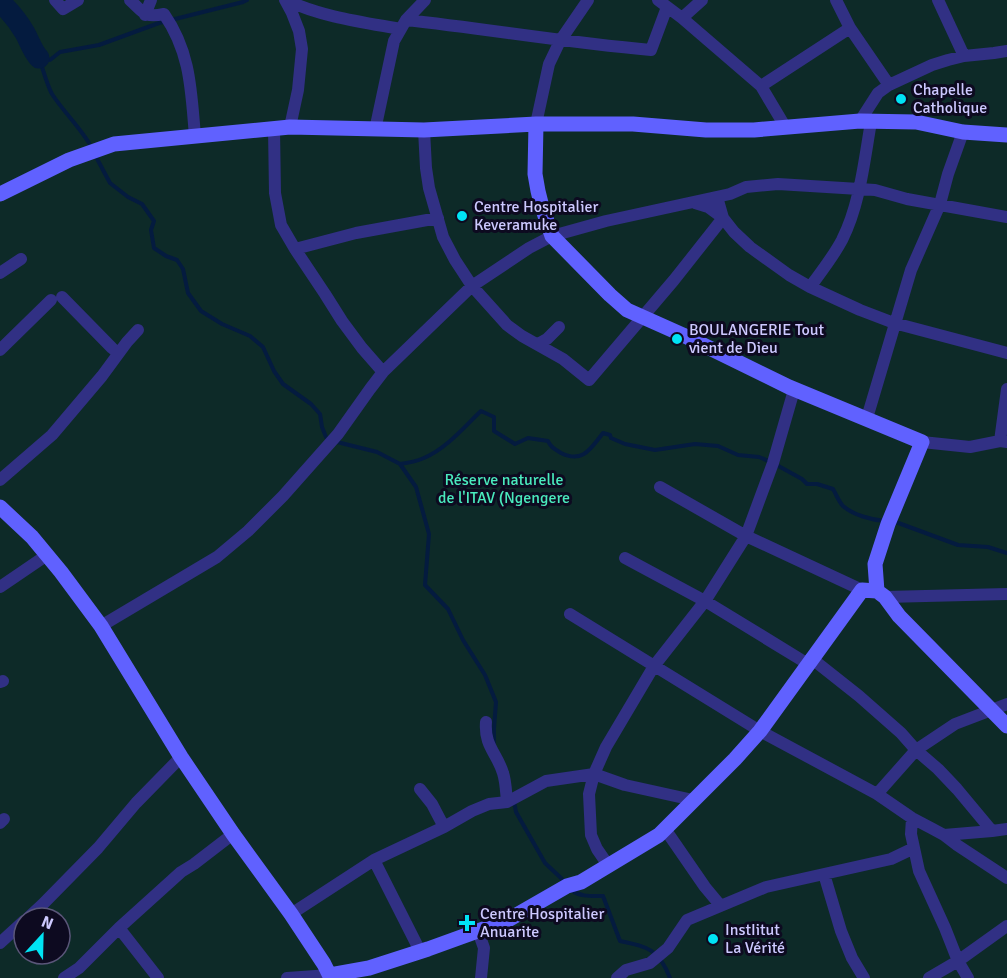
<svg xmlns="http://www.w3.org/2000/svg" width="1007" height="978" font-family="Signika,sans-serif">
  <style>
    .green { fill: #0d2a28; fill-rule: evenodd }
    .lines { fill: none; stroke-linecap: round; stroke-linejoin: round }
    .stream { stroke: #041b3f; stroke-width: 4 }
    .river { stroke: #041b3f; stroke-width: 21 }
    .street { stroke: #313084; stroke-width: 12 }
    .secondary { stroke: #6061ff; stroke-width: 15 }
    .poi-dot { fill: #00e3f4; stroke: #0d0a20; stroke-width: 2 }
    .labels { text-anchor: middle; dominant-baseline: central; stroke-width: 6; stroke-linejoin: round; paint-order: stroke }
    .poi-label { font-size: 16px; fill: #cdc9ff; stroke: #0d0a20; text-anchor: start }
    .park-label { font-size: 16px; fill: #4aeabd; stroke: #0d0a20 }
  </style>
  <rect width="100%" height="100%" fill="#0d0a20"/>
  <!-- green -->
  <path class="green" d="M0 0H1007V978H0ZM24 918H60V954H24Z"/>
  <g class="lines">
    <!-- stream -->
    <path class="stream" d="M89 143C78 125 63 111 52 94 47 85 43 69 39 58L50 60 60 52 99 45 159 23 243 2 247 0
      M95 155 110 183 128 197 142 204 154 221 151 230 154 248 166 256 177 260 183 269 188 293 201 311 222 324 250 336 263 347 274 371 283 384 311 404 320 414 322 427 326 437 337 442 377 452 400 464 416 487 429 534 425 585 448 609 463 640 485 675 496 702 494 728V743
      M400 464C408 463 417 461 424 458 446 449 464 427 481 411L494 417V431L515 444 528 438 548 441C551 448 555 449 561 453 583 464 591 448 603 433L610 435 611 438 625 444 655 450 695 444 718 446 738 455 759 457 773 463 802 479 807 484H817L833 489C836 494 839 502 843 506 853 515 872 520 885 521
      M893 521 958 545 988 547 1007 553
      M514 801 516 812 545 863 561 878 564 882
      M571 890C581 897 590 896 603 896L620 941C648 947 659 949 670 978"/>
    <!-- river -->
    <path class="river" d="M0 2C10 11 18 21 25 33 30 42 32 50 39 58"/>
    <!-- street -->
    <path class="street" d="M55 0 63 9 78 0
      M130 0C144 13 144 18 164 14 191 53 191 91 195 136
      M285 0 292 13 299 31 302 49 298 90 290 127
      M286 0C322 17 362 22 401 29
      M658 0 682 18 761 86 786 128
      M836 0 850 28 889 85
      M938 0 964 56
      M145 15 151 0
      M682 18 702 0
      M406 20C488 29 569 43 651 50L667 7
      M761 86 850 28
      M860 121 878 93 889 85 932 65 948 60 964 56 994 53 1007 51
      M536 124 549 64 560 41 588 0
      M274 129 275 193 281 225 295 249 325 294 342 321 362 348 383 372
      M375 130 394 41 406 20 425 0
      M424 130 426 168 429 188 443 237 455 260 472 286 507 325 522 336 563 359 589 380 674 280 723 218 717 197
      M695 203 708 207 723 218 734 232 750 247 789 275 810 287 860 310 894 323 1007 353
      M295 249 356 233 438 218
      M0 273 21 259
      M810 287C821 272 833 257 842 240 860 204 864 162 871 122
      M62 297 112 348 118 353
      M538 344 547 339 559 327
      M0 350 51 300
      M867 418 911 270 940 204 948 174 963 132
      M1000 441 1007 389
      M922 442 970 447 1000 441 1007 442
      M0 480 52 435 102 376 127 342 138 330
      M660 487 746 536 862 590
      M625 558 705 601 808 664
      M0 587 47 555
      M885 597 1007 594
      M570 614 760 731 877 794 912 818 931 828 944 835 992 831 1007 829
      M101 626 217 557 248 531 283 496 338 434 370 389 383 372 472 286 529 248 552 236 606 221 730 194 746 187 778 184 859 189 875 190 907 199 1007 217
      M811 658 859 696 901 733 916 750 938 769 957 789 992 831
      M0 682 3 681
      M420 789 432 804 444 827
      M877 794 916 750 955 724 1007 704
      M507 802 546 781 594 774 625 785 693 800
      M912 818 911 834 919 871 945 928 958 961 968 978
      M0 823 4 819
      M665 829 705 887 720 905
      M944 835 957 845 1007 878
      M374 860 420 951
      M608 865 597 849 591 835 589 794 594 774 606 747 654 666 705 601 746 536 773 463 794 390
      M824 874 891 859 914 848
      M291 914 374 860 444 827 472 811 489 804 507 802C506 793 506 782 503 773 497 753 484 746 486 722
      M28 918 42 905 98 848 136 803 181 757
      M119 928 158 978
      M478 931 484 948 481 978
      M0 943 24 921
      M64 978 79 968 119 928 181 872 194 864 233 834
      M287 978 330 975
      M617 978 626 970 650 963 668 948 687 920 766 887 824 874 841 931 852 958 864 978
      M929 978 958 961 1007 926"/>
    <!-- secondary -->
    <path class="secondary" d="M536 124 535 174 538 191 542 207 552 236 610 295 627 310 683 335 789 387 922 442 888 524 875 564 877 591
      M0 194 69 160 114 144 290 127 424 130 536 124H633L706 130H754L860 121 916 122 963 132 1007 135
      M0 507 32 537 61 572 101 626 181 757 233 834 291 914 324 964 331 978
      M330 975 369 968 428 949 508 920 567 886 581 882 659 835 735 759 760 731 862 590 877 591 885 597 899 616 1007 726"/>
  </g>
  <!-- markers -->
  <g class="poi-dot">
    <circle cx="901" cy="99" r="6"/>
    <circle cx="462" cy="216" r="6"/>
    <circle cx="677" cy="339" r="6"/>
    <path d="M464 914h6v6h6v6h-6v6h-6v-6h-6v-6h6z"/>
    <circle cx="713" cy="939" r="6"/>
  </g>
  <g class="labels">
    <!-- poi labels -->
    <g class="poi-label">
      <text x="913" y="90">Chapelle<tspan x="913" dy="18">Catholique</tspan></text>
      <text x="474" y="207">Centre Hospitalier<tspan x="474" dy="18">Keveramuke</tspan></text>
      <text x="689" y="330">BOULANGERIE Tout<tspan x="689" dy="18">vient de Dieu</tspan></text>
      <text x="480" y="914">Centre Hospitalier<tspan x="480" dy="18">Anuarite</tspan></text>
      <text x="725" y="930">InstIitut<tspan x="725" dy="18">La Vérité</tspan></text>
    </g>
    <!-- park labels -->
    <g class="park-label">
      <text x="504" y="480">Réserve naturelle<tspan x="504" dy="18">de l'ITAV (Ngengere</tspan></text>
    </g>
  </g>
  <!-- north arrow -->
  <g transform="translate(42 936) rotate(22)"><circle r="28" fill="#0d0a20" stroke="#5a5679" stroke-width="1.5"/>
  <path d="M0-4.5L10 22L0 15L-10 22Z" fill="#00e3f4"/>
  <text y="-9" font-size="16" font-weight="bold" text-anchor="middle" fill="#cdc9ff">N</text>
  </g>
</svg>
